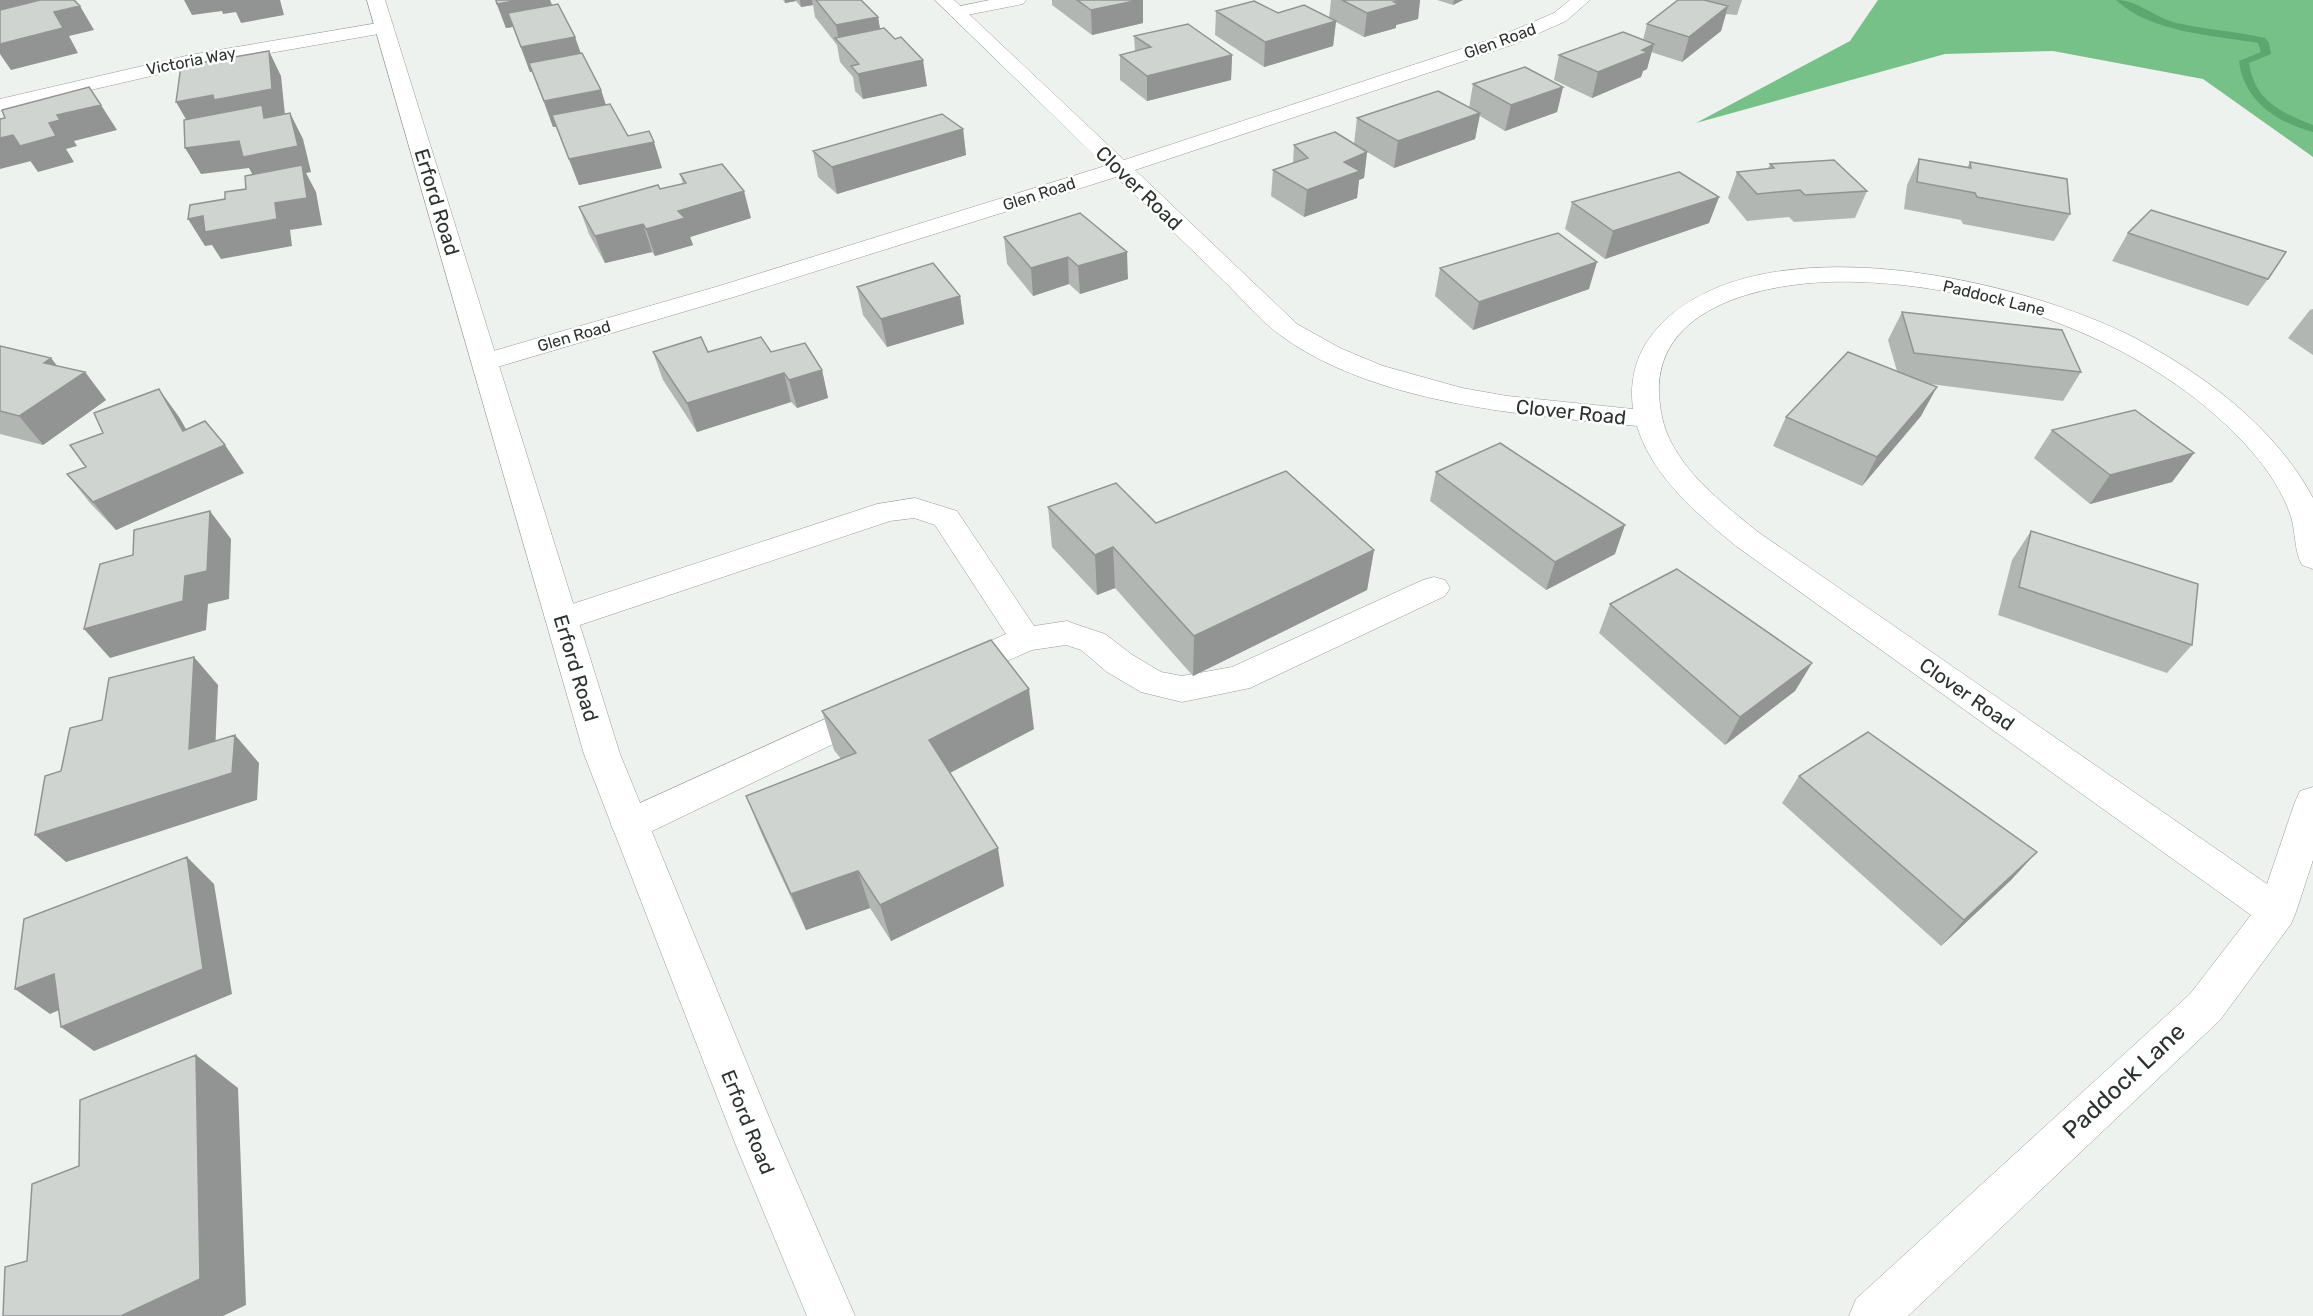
<svg xmlns="http://www.w3.org/2000/svg" width="2313" height="1316" font-family="Rubik,sans-serif">
  <style>
    .forest { fill: #76c187 }
    .lines { fill: none; stroke-linecap: round; stroke-linejoin: round }
    .stream { fill: #5ca66f; fill-rule: evenodd }
    .lane-casing { stroke: #979b98; stroke-width: 1 }
    .street-casing { stroke: #979b98; stroke-width: 1 }
    .secondary-casing { stroke: #979b98; stroke-width: 1 }
    .lane { fill: #fff; fill-rule: evenodd }
    .street { fill: #fff; fill-rule: evenodd }
    .secondary { fill: #fff; fill-rule: evenodd }
    .wall { fill: #b2b6b3 }
    .shaded-wall { fill: #919492 }
    .building { fill: #cfd4d0; stroke: #919492; stroke-width: 1.5 }
    .labels { text-anchor: middle; dominant-baseline: central; stroke-width: 5; stroke-linejoin: round; paint-order: stroke }
    .far-street-label { font-size: 16px; fill: #2f312f; stroke: #fcfffd }
    .street-label { font-size: 20px; fill: #2f312f; stroke: #fcfffd }
    .near-street-label { font-size: 24px; fill: #2f312f; stroke: #fcfffd }
  </style>
  <rect width="100%" height="100%" fill="#eef2ee"/>
  <!-- forest -->
  <path class="forest" d="M1878 0H2313V157L2203 79 2053 51 1945 54 1696 123 1850 41Z"/>
  <g class="lines">
    <!-- stream -->
    <path class="stream" d="M2116 0C2138 0 2155 18 2177 23 2205 30 2236 31 2265 38L2269 43 2271 54 2249 63C2255 101 2280 112 2313 125V132C2276 122 2244 101 2239 61L2261 52 2258 43C2213 35 2151 33 2116 0Z"/>
    <defs>
      <path id="lane" d="M990 0H1026L1023 4 957 17 951 16 948 12 951 8Z
        M915 498 957 511 1034 626 1067 621 1078 625 1105 634 1131 654 1161 672 1182 676 1232 667 1423 580 1434 577 1445 580 1450 588 1445 596 1250 688 1182 702 1141 692 1107 672 1081 650 1066 645 1032 650 959 682 947 679 942 670 947 661 1006 634 935 525 914 518 890 521 562 631 551 627 546 619 551 611 877 504Z
        M869 699 881 703 886 712 881 721 642 836 629 840 616 836 611 825 616 814Z"/>
      <path id="street" d="M935 0H954L1124 160 1498 37 1554 13 1570 0H1590L1566 21 1512 45 1135 170 1297 324 1340 348 1383 366 1462 388 1507 396 1633 409C1628 370 1642 339 1672 314 1781 225 2020 280 2133 337 2204 374 2275 427 2313 498V569L2302 565C2294 551 2296 533 2291 517 2280 482 2252 449 2225 424 2132 336 1983 285 1857 282 1785 279 1655 298 1659 394 1660 410 1663 427 1671 442 1690 479 1726 506 1758 532L2267 884 2295 802 2300 791 2313 787V860L2296 912 2291 924 2220 1020 1908 1316H1849L1856 1299 2190 994 2251 915 1736 546C1697 514 1652 476 1637 426 1523 415 1374 404 1280 335 1261 321 1244 301 1227 284 1190 248 1153 212 1116 177L737 296 494 368 485 370 476 368 472 362 476 356 719 286 1105 166Z
        M384 22 390 24 393 28 390 32 190 67 0 111V99L190 55Z"/>
      <path id="secondary" d="M367 0H385L620 754 776 1134 855 1316H807L737 1148 584 754Z"/>
    </defs>
    <!-- lane casing -->
    <use href="#lane" class="lane-casing"/>
    <!-- street casing -->
    <use href="#street" class="street-casing"/>
    <!-- secondary casing -->
    <use href="#secondary" class="secondary-casing"/>
    <!-- lane -->
    <use href="#lane" class="lane"/>
    <!-- street -->
    <use href="#street" class="street"/>
    <!-- secondary -->
    <use href="#secondary" class="secondary"/>
  </g>
  <!-- wall -->
  <path class="wall" d="M495 0H550L552 5 575 37 581 53 601 90 606 105 628 136 662 168 579 185 556 127H553L532 71 530 72 513 27 506 28Z
    M783 0H861L878 17 880 29 927 86 863 99 855 91 853 77 840 62 837 45 815 17 813 5 801 7 796 1 785 3Z
    M1052 0H1143V23L1092 35 1052 5Z
    M1331 0H1420L1418 19 1396 25V28L1364 37 1336 22 1333 46 1264 67 1215 35 1216 11 1329 18Z
    M1437 0H1463L1453 5Z
    M1678 0H1742L1737 15 1726 14 1721 31 1682 62 1651 52 1647 69 1643 71 1641 77 1592 98 1554 80 1559 55 1643 40 1647 24Z
    M1134 36 1232 55 1231 80 1147 101 1120 80V55L1135 51Z
    M1473 84 1563 87 1557 112 1505 131 1480 116 1475 139 1394 168 1354 144 1357 118 1469 108Z
    M963 129 966 155 837 194 818 177 813 151Z
    M1294 145 1367 152 1364 178 1359 180 1357 198 1304 217 1271 196 1273 170 1293 163Z
    M1919 159 1967 168 1970 162 2070 214 2054 241 1963 224 1961 220 1904 209 1907 185Z
    M1770 164 1867 191 1855 218 1794 222 1789 217 1747 221 1728 198 1737 172 1768 169Z
    M680 174 751 218 690 237 693 245 655 256 652 252 605 263 589 234 579 207 683 184Z
    M1719 197 1709 223 1605 259 1565 229 1572 202Z
    M1080 213 1128 279 1080 294 1069 284 1033 296 1007 264 1004 237Z
    M2128 233 2268 279 2248 306 2112 261Z
    M1440 268 1589 289 1473 330 1435 296Z
    M857 287 960 296 964 324 887 347 863 315Z
    M2313 309V355L2288 338 2310 310Z
    M1902 312 2081 372 2063 401 1930 384 1921 416 1862 486 1773 446 1786 417 1897 371 1888 340Z
    M0 346 58 366 85 372 106 400 43 445 0 434Z
    M653 352H771L822 370 828 398 797 408 791 402 697 432 663 380Z
    M179 417 186 430 244 473 116 530 90 503 67 474 86 467Z
    M2052 430 2194 453 2172 482 2090 504 2034 458Z
    M1436 472 1615 554 1546 590 1430 501Z
    M1048 507 1156 523 1374 550 1367 590 1193 676 1115 588 1097 595 1052 547Z
    M2031 531 2192 645 2167 673 1998 615 2012 560Z
    M1610 604 1812 663 1795 691 1725 745 1599 633Z
    M822 711 1034 729 950 773 1004 886 891 941 870 908 806 930 762 835 746 796 841 759 834 750Z
    M1799 776 2012 879 1941 946 1782 803Z"/>
  <!-- shaded-wall -->
  <path class="shaded-wall" d="M0 0H56L0 22Z
    M184 0H280L284 15 241 23 236 12 223 14 222 11 192 15Z
    M520 0H550L557 19 506 28 497 4Z
    M785 0H795L796 1 785 3Z
    M800 0H812L813 5 801 7Z
    M1139 0H1143V23L1092 35 1091 10Z
    M1402 0H1420L1418 19 1396 25V28L1364 37 1367 13Z
    M1454 0H1463L1453 5Z
    M80 6 94 30 69 36 78 53 11 70 0 54V44L54 12Z
    M1728 6 1721 31 1682 62 1689 37Z
    M878 17 882 41 839 42 836 25Z
    M1336 21 1333 46 1264 67 1265 42Z
    M575 37 583 61 530 72 521 47Z
    M1654 44 1647 69 1643 71 1641 77 1592 98 1598 72Z
    M269 51 281 76 285 115 191 128 176 102Z
    M1232 55 1231 80 1147 101V76Z
    M923 60 927 86 863 99 858 74Z
    M1563 87 1557 112 1505 131 1511 105Z
    M601 90 609 115H552L556 127H553L544 101Z
    M101 105 117 130 74 141 77 146 66 149 74 162 38 172 20 146 57 115Z
    M290 113 303 139 311 172 306 173 316 192 322 225 290 230 292 246 221 259 212 245 205 246 188 219 257 183 249 168 201 174 185 148 239 141Z
    M1480 113 1475 139 1394 168 1398 141Z
    M963 129 966 155 837 194 832 167Z
    M13 135 31 161 0 169V138Z
    M654 142 662 168 579 185 569 159Z
    M1367 152 1364 178 1359 180 1357 198 1304 217 1307 190 1344 162Z
    M744 191 751 218 690 237 693 245 655 256 646 229 678 211Z
    M1719 197 1709 223 1605 259 1613 231Z
    M643 224 652 252 605 263 595 236Z
    M1127 252 1128 279 1080 294 1078 266Z
    M1068 257 1069 284 1033 296 1031 268Z
    M1597 262 1589 289 1473 330 1479 302Z
    M960 296 964 324 887 347 881 319Z
    M51 358 70 382 85 372 106 400 43 445 19 416 44 363Z
    M822 370 828 398 797 408 789 380Z
    M784 373 791 402 697 432 687 403Z
    M1937 387 1921 416 1862 486 1877 457Z
    M159 389 179 417 201 455 225 445 244 473 116 530 93 502 183 431Z
    M2194 453 2172 482 2090 504 2110 475Z
    M210 511 231 539 229 599 208 604 206 630 110 658 84 629 185 576Z
    M1625 525 1615 554 1546 590 1555 562Z
    M1113 547 1115 588 1097 595 1095 555Z
    M1374 550 1367 590 1193 676 1194 636Z
    M194 657 218 685 214 777 189 749Z
    M1812 663 1795 691 1725 745 1740 717Z
    M1029 689 1034 729 938 779 929 740Z
    M235 735 259 763 257 800 66 862 35 835Z
    M998 848 1004 886 891 941 880 905Z
    M2037 852 2012 879 1941 946 1964 920Z
    M187 857 214 884 232 994 94 1051 61 1027Z
    M858 871 870 908 806 930 791 894Z
    M54 974 87 998 50 1014 15 989Z
    M196 1055 238 1088 246 1305 223 1316H121Z"/>
  <!-- building -->
  <path class="building" d="M40 0H74L80 6 54 12 63 28 0 44V10Z
    M496 0H520L497 4Z
    M816 0H861L878 17 836 25Z
    M1077 0H1139L1091 10Z
    M1342 0H1402L1394 2 1399 4 1367 13Z
    M1678 0H1704L1728 6 1689 37 1647 24Z
    M1254 1 1278 13 1304 5 1336 21 1265 42 1216 11Z
    M558 4 575 37 521 47 508 13Z
    M1188 24 1232 55 1147 76 1120 55 1151 47 1134 36Z
    M884 28 895 39 901 37 923 60 858 74 851 66 859 64 835 38Z
    M1623 32 1654 44 1642 50 1648 52 1598 72 1559 55Z
    M269 51 272 89 214 100 213 95 176 102 181 66Z
    M582 53 601 90 544 101 529 63Z
    M1525 67 1563 87 1511 105 1473 84Z
    M89 87 101 105 57 115 60 120 49 123 56 136 20 146 13 135 0 138V119L5 118 2 110Z
    M1438 91 1480 113 1398 141 1357 118Z
    M610 104 628 136 649 131 654 142 569 159 552 115Z
    M262 105 264 118 290 113 298 146 243 157 239 141 185 148 184 120Z
    M942 114 963 129 832 167 813 151Z
    M1335 132 1367 152 1344 162 1360 171 1307 190 1273 170 1308 158 1294 145Z
    M1919 159 1971 168 1970 162 2067 179 2070 214 1977 197 1975 193 1917 182Z
    M1834 160 1867 191 1805 195 1800 190 1757 194 1737 172 1774 168 1770 164Z
    M722 164 744 191 678 211 685 218 646 229 643 224 595 236 579 207 658 185 660 189 686 183 680 174Z
    M302 165 307 198 275 203 277 219 205 232 203 216 188 219 190 205 225 199V192L246 189 245 176Z
    M1679 172 1719 197 1613 231 1572 202Z
    M2151 210 2286 252 2268 279 2128 233Z
    M1080 213 1127 252 1078 266 1068 257 1031 268 1004 237Z
    M1558 233 1597 262 1479 302 1440 268Z
    M933 263 960 296 881 319 857 287Z
    M1902 312 2062 330 2081 372 1914 353Z
    M701 337 708 352 761 337 771 352 805 343 822 370 789 380 784 373 687 403 653 352Z
    M0 346 51 358 44 363 85 372 19 416 0 411Z
    M1848 352 1937 387 1877 457 1786 417Z
    M159 389 183 431 205 421 225 445 93 502 67 474 86 467 70 445 103 433 94 413Z
    M2135 410 2194 453 2110 475 2052 430Z
    M1500 443 1625 525 1555 562 1436 472Z
    M1286 471 1374 550 1194 636 1113 547 1095 555 1048 507 1116 483 1156 523Z
    M210 511 207 571 185 576 183 601 84 629 100 564 133 555 134 530Z
    M2031 531 2198 584 2192 645 2019 587Z
    M1677 569 1812 663 1740 717 1610 604Z
    M991 640 1029 689 929 740 998 848 880 905 858 871 791 894 746 796 856 753 822 711Z
    M194 657 189 749 235 735 232 773 35 835 45 776 61 771 70 728 102 720 109 678Z
    M1868 732 2037 852 1964 920 1799 776Z
    M187 857 203 969 61 1027 54 974 15 989 24 919Z
    M196 1055 200 1279 121 1316H3L5 1267 27 1261 32 1184 79 1166 80 1100Z"/>
  <g class="labels">
    <!-- far-street labels -->
    <g class="far-street-label">
      <text transform="translate(1500 41) rotate(-20)">Glen Road</text>
      <text transform="translate(191 61) rotate(-11)">Victoria Way</text>
      <text transform="translate(1039 194) rotate(-18)">Glen Road</text>
      <text transform="translate(1994 298) rotate(14)">Paddock Lane</text>
      <text transform="translate(574 336) rotate(-16)">Glen Road</text>
    </g>
    <!-- street labels -->
    <g class="street-label">
      <text transform="translate(1139 188) rotate(44)">Clover Road</text>
      <text transform="translate(437 202) rotate(73)">Erford Road</text>
      <text transform="translate(1571 412) rotate(6)">Clover Road</text>
      <text transform="translate(576 668) rotate(73)">Erford Road</text>
      <text transform="translate(1967 694) rotate(35)">Clover Road</text>
      <text transform="translate(748 1122) rotate(68)">Erford Road</text>
    </g>
    <!-- near-street labels -->
    <g class="near-street-label">
      <text transform="translate(2124 1081) rotate(-43)">Paddock Lane</text>
    </g>
  </g>
</svg>
